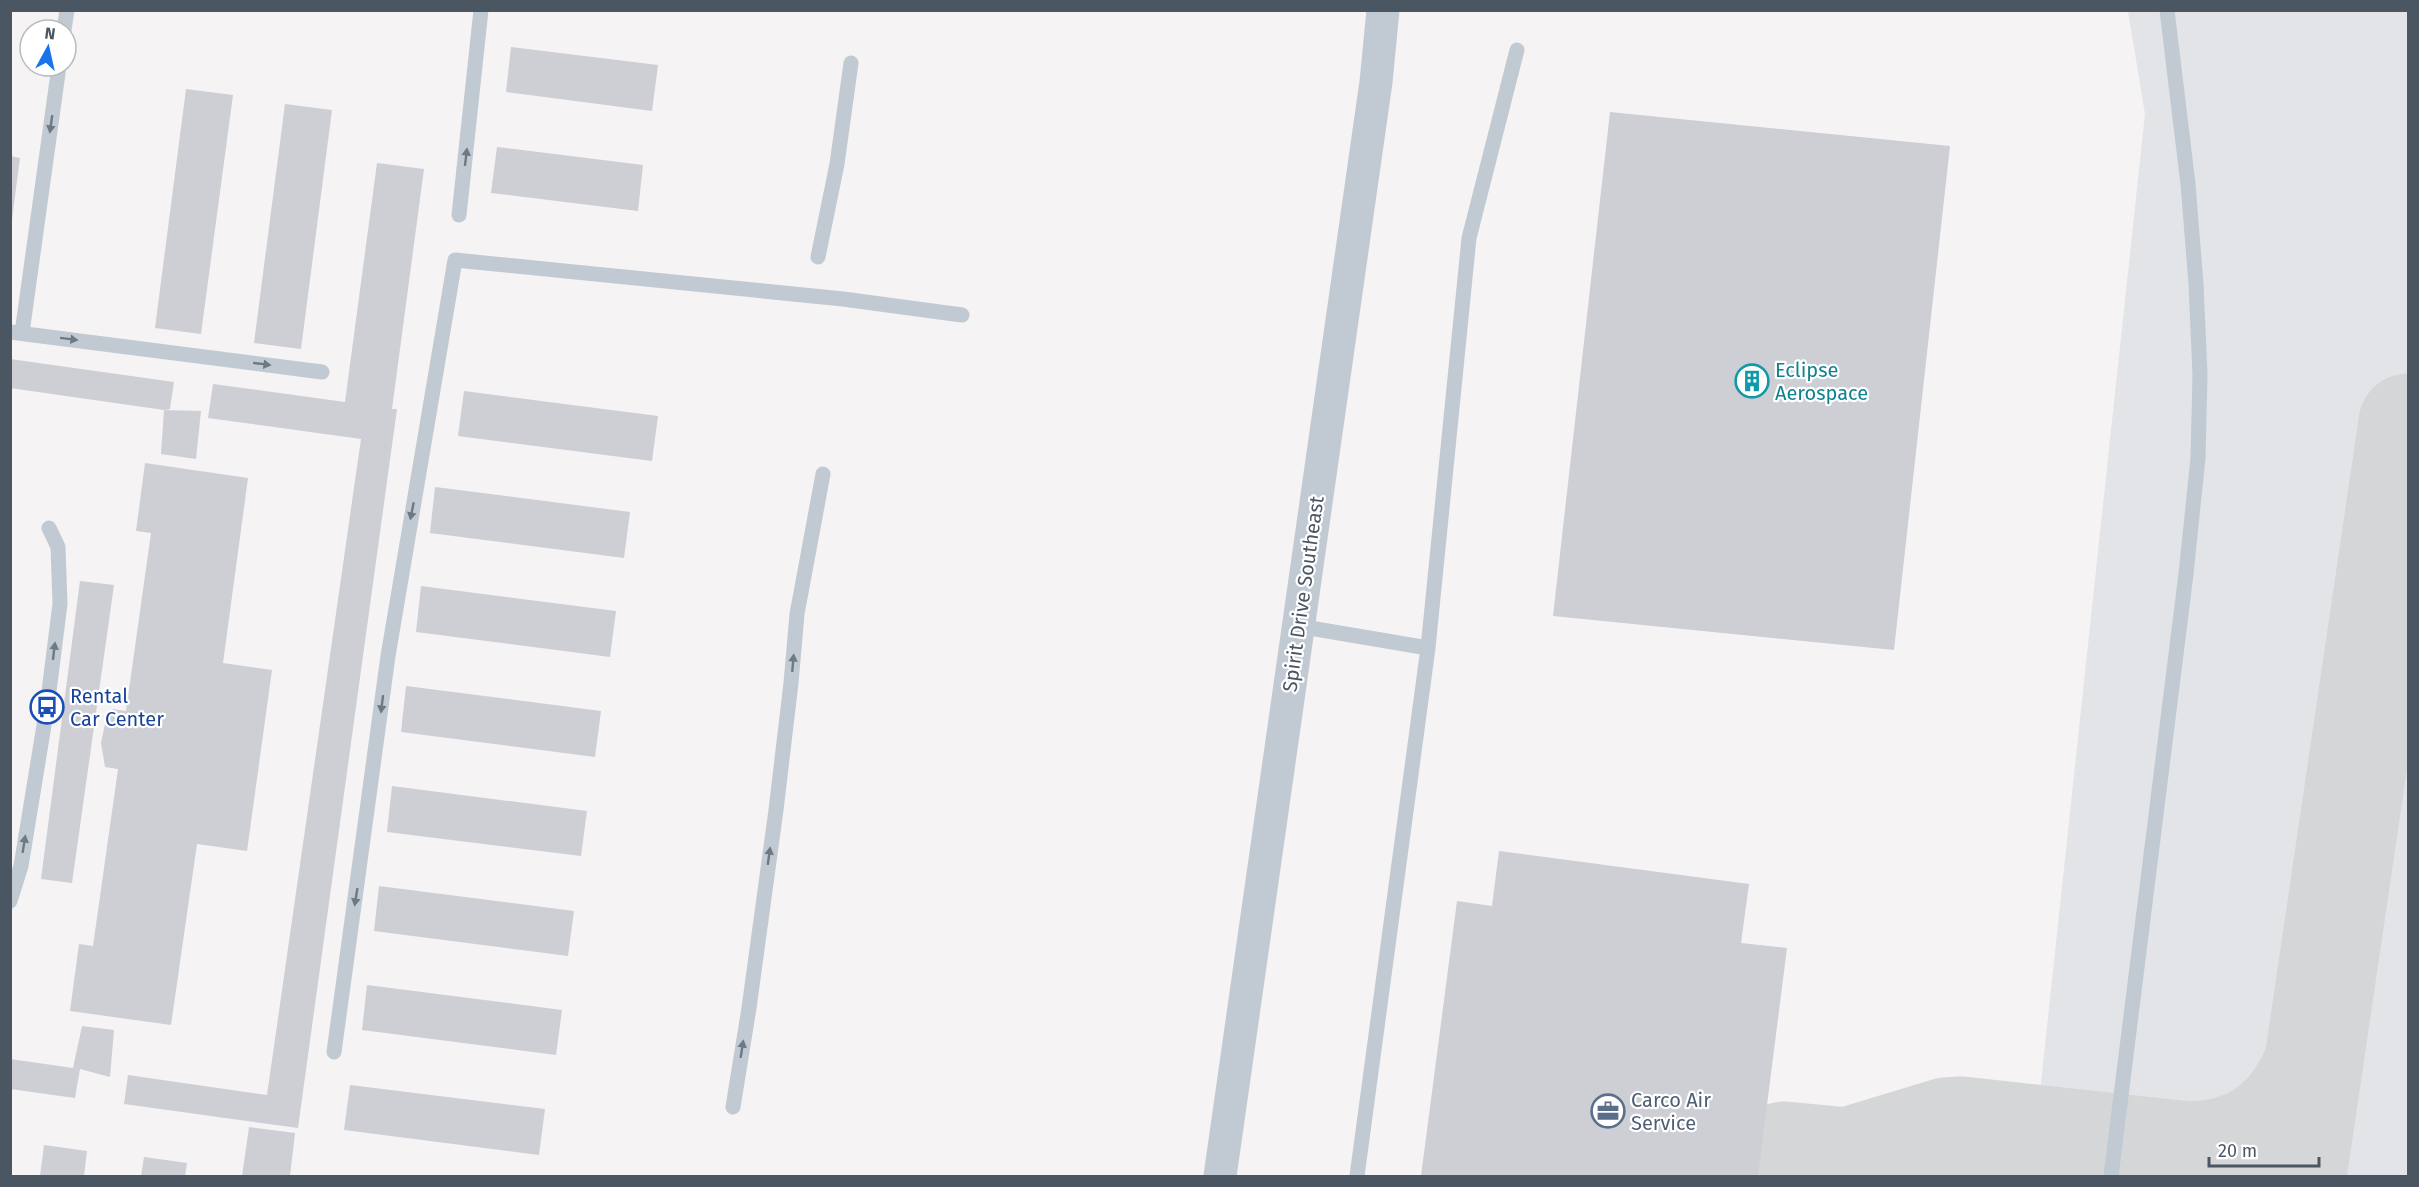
<svg xmlns="http://www.w3.org/2000/svg" width="2419" height="1187" font-family="'Fira Sans',sans-serif">
  <style>
    .airport { fill: #e2e4e7 }
    .lines { fill: none; stroke-linecap: round; stroke-linejoin: round }
    .taxiway { stroke: #d5d6d8; stroke-width: 99 }
    .building { fill: #cdcfd5 }
    .service { stroke: #c1cad2; stroke-width: 15 }
    .tertiary { stroke: #c1cad2; stroke-width: 33 }
    .oneway { fill: #6e7983 }
    .labels { text-anchor: middle; dominant-baseline: central; stroke-width: 4.5; stroke-linejoin: round; paint-order: stroke }
    .culture-label { font-size: 20px; fill: #0d838f; stroke: #fff; text-anchor: start }
    .street-label { font-size: 20px; fill: #4a5661; stroke: #fff }
    .transit-label { font-size: 20px; fill: #164399; stroke: #fff; text-anchor: start }
    .service-label { font-size: 20px; fill: #4e5e75; stroke: #fff; text-anchor: start }
  </style>
  <rect width="100%" height="100%" fill="#f5f3f3"/>
  <!-- airport -->
  <path class="airport" d="M2128 11H2408V1176H2031L2145 114Z"/>
  <g class="lines">
    <!-- taxiway -->
    <path class="taxiway" d="M1784 1151 1847 1157 1946 1127 1961 1126 2188 1151C2251 1150 2290 1120 2314 1062
      M2297 1176 2408 423"/>
  </g>
  <!-- building -->
  <path class="building" d="M511 47 658 65 652 111 506 92Z
    M186 89 233 95 201 334 155 328Z
    M285 104 332 110 301 349 254 343Z
    M1610 112 1950 146 1894 650 1553 616Z
    M497 147 643 165 638 211 491 193Z
    M10 156 20 158 12 219H10Z
    M377 163 424 169 392 409H397L298 1128 124 1104 128 1075 267 1095 361 439 208 418 213 384 345 402Z
    M10 359 174 382 170 409 164 410 10 388Z
    M464 391 658 416 652 461 458 436Z
    M164 410 201 411 196 459 161 454Z
    M145 463 248 478 223 663 272 670 247 851 197 844 171 1025 70 1011 79 944 93 946 118 769 105 767 101 743 105 724 113 709 126 711 151 533 136 531Z
    M435 487 630 512 624 558 430 533Z
    M80 581 114 585 72 883 41 879Z
    M421 586 616 611 610 657 416 632Z
    M406 686 601 711 595 757 401 732Z
    M392 786 587 811 581 856 387 832Z
    M1499 851 1749 884 1741 943 1787 948 1758 1176H1421L1457 901 1492 906Z
    M379 886 574 911 568 956 374 931Z
    M367 985 562 1010 556 1055 362 1030Z
    M82 1026 114 1030 110 1077 80 1069 75 1098 10 1089V1059L73 1068Z
    M350 1085 545 1109 539 1155 344 1130Z
    M249 1127 295 1133 290 1176H242Z
    M44 1145 87 1151 84 1176H40Z
    M144 1157 187 1163 185 1176H141Z"/>
  <g class="lines">
    <!-- service -->
    <path class="service" d="M64 30 67 10
      M459 215 481 10
      M818 257 837 164 851 63
      M10 332 322 372
      M22 333 59 66
      M1298 626 1428 648
      M10 901 21 866 47 707 60 604 58 547 49 528
      M334 1052 388 656 455 260 843 299 962 315
      M733 1107 749 1008 776 810 791 683 797 614 823 474
      M1357 1176 1428 648 1469 238 1517 50
      M2111 1176 2186 574 2198 458 2200 375 2196 284 2188 184 2167 10"/>
    <!-- tertiary -->
    <path class="tertiary" d="M1220 1176 1376 82 1383 10"/>
  </g>
  <!-- one-way arrows -->
  <defs><path id="oneway-solid" d="M-6-.8H1V-3.2L6.5 0L1 3.2V.8H-6Z" transform="scale(1.5)"/></defs>
  <g class="oneway">
    <use href="#oneway-solid" transform="translate(51 124) rotate(98)"/>
    <use href="#oneway-solid" transform="translate(466 157) rotate(-83)"/>
    <use href="#oneway-solid" transform="translate(69 339) rotate(7)"/>
    <use href="#oneway-solid" transform="translate(262 364) rotate(7)"/>
    <use href="#oneway-solid" transform="translate(412 511) rotate(101)"/>
    <use href="#oneway-solid" transform="translate(54 651) rotate(-83)"/>
    <use href="#oneway-solid" transform="translate(793 663) rotate(-85)"/>
    <use href="#oneway-solid" transform="translate(382 704) rotate(97)"/>
    <use href="#oneway-solid" transform="translate(24 844) rotate(-81)"/>
    <use href="#oneway-solid" transform="translate(769 856) rotate(-82)"/>
    <use href="#oneway-solid" transform="translate(356 897) rotate(99)"/>
    <use href="#oneway-solid" transform="translate(742 1049) rotate(-81)"/>
  </g>
  <!-- icons -->
  <defs>
    <symbol id="building-ring" viewBox="-11 -11 22 22"><circle r="9.5" fill="#fff" stroke="#0f9aa8" stroke-width="1.5"/><path d="M-4-6H4V6H1V3H-1V6H-4ZM-2.5-4.3h1.7v1.8h-1.7ZM.8-4.3h1.7v1.8H.8ZM-2.5-1h1.7V.8h-1.7ZM.8-1h1.7V.8H.8Z" fill="#0f9aa8"/></symbol>
    <symbol id="bus-ring" viewBox="-11 -11 22 22"><circle r="9.5" fill="#fff" stroke="#1a4fb4" stroke-width="1.5"/><path d="M-5-6H5V4H4V6H2V4H-2V6H-4V4H-5ZM-3.5-4V0h7V-4ZM-3.5 1.2v1.5H-2V1.2ZM2 1.2v1.5H3.5V1.2Z" fill="#1a4fb4"/></symbol>
    <symbol id="office-ring" viewBox="-11 -11 22 22"><circle r="9.5" fill="#fff" stroke="#5c6f8a" stroke-width="1.5"/><path d="M-6-3h4V-5.5h4V-3h4V5H-6ZM-1-4.5V-3h2v-1.5ZM-6 0V1H6V0Z" fill="#5c6f8a"/></symbol>
  </defs>
  <g fill-rule="evenodd">
    <use href="#building-ring" x="1733" y="362" width="38" height="38"/>
    <use href="#bus-ring" x="28" y="688" width="38" height="38"/>
    <use href="#office-ring" x="1589" y="1092" width="38" height="38"/>
  </g>
  <g class="labels">
    <!-- culture labels -->
    <g class="culture-label">
      <text x="1775" y="370">Eclipse<tspan x="1775" dy="23">Aerospace</tspan></text>
    </g>
    <!-- street labels -->
    <g class="street-label">
      <text transform="translate(1303 594) rotate(-82)">Spirit Drive Southeast</text>
    </g>
    <!-- transit labels -->
    <g class="transit-label">
      <text x="70" y="696">Rental<tspan x="70" dy="23">Car Center</tspan></text>
    </g>
    <!-- service labels -->
    <g class="service-label">
      <text x="1631" y="1100">Carco Air<tspan x="1631" dy="23">Service</tspan></text>
    </g>
  </g>
  <!-- border -->
  <rect width="2419" height="1187" fill="none" stroke="#4a5661" stroke-width="24"/>
  <!-- north arrow -->
  <g transform="translate(48 48) rotate(8)"><circle r="28" fill="#ffffff" stroke="#b7bbc0" stroke-width="1.5"/>
  <path d="M0-4.5L10 22L0 15L-10 22Z" fill="#1a73e8"/>
  <text y="-9" font-size="16" font-weight="bold" text-anchor="middle" fill="#4a5661">N</text>
  </g>
  <!-- scale -->
  <path d="M2209 1157v9h110v-9" fill="none" stroke="#4a5661" stroke-width="3"/>
  <text x="2218" y="1157" font-size="18" fill="#4a5661" stroke="#ffffff" stroke-width="4.5" paint-order="stroke">20 m</text>
</svg>
